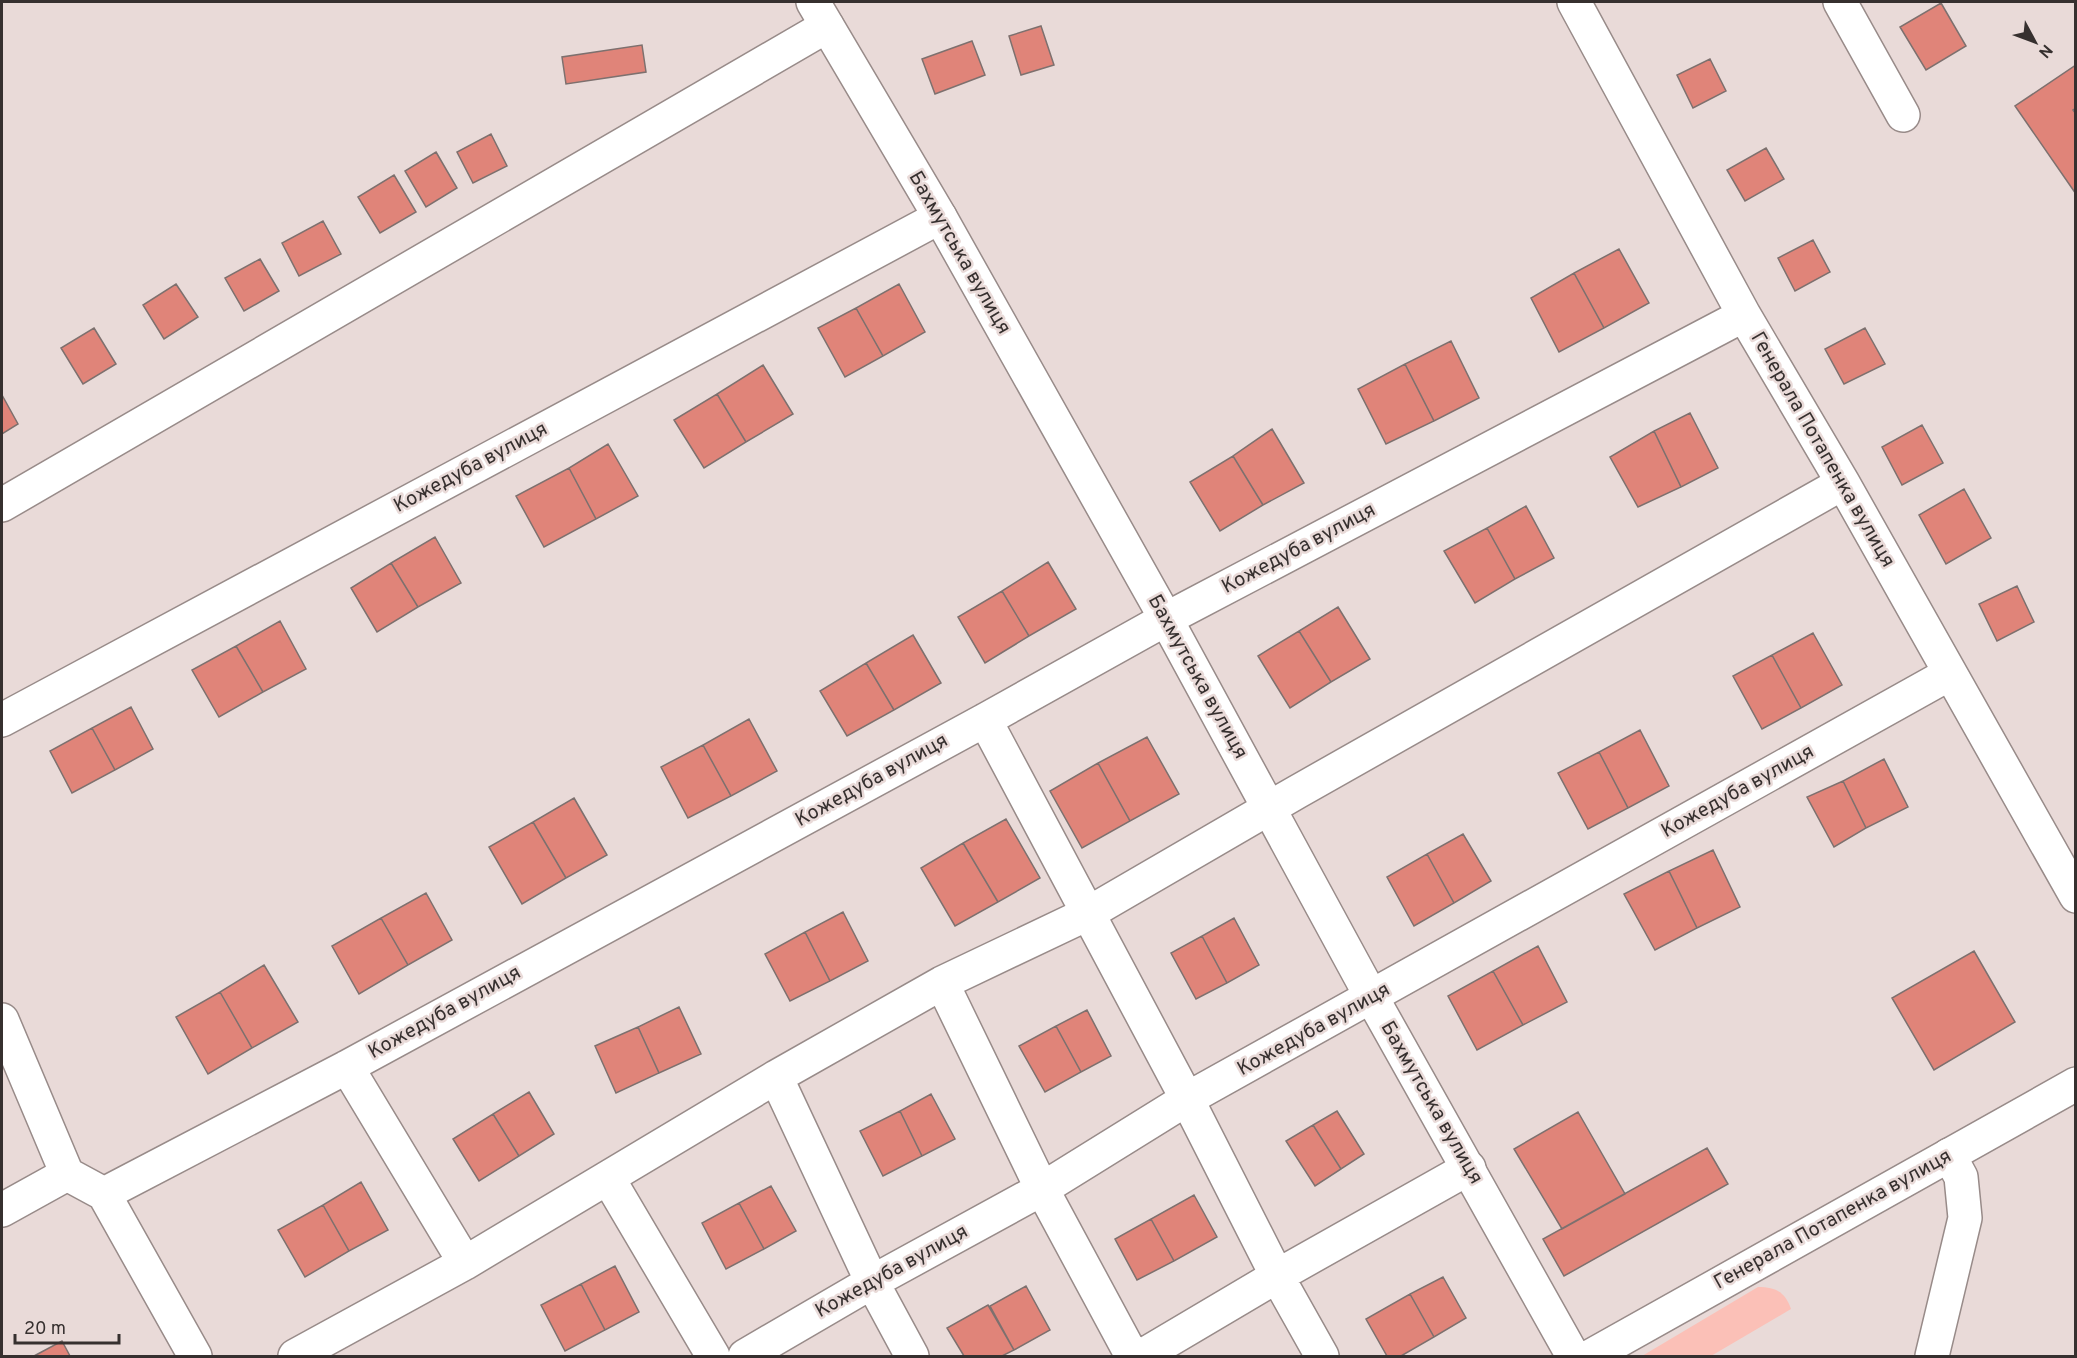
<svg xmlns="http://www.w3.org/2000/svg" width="2077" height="1358" font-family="Overpass,sans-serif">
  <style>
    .green { fill: #fbc0b7 }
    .building { fill: #e08479; stroke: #7d706e; stroke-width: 1.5 }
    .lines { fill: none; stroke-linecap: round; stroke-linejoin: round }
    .minor-casing { stroke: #988b89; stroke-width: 36 }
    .major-casing { stroke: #988b89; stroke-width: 36 }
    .minor { stroke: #fff; stroke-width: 33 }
    .major { stroke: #fff; stroke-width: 33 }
    .labels { text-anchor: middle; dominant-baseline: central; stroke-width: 5; stroke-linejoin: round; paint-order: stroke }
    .street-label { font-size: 20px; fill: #36302f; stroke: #e9dad8 }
  </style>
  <rect width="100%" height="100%" fill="#e9dad8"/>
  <!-- green -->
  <path class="green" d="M1758 1287C1776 1287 1785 1292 1791 1309L1711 1356H1642Z"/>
  <!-- building -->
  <path class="building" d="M1941 3 1966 46 1926 70 1900 27Z
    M1041 26 1054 65 1021 75 1009 36Z
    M972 41 985 75 935 94 922 59Z
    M642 45 646 72 566 84 562 57Z
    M1710 59 1726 91 1693 108 1677 75Z
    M2076 65V108L2073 110 2076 114V194L2015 106Z
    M491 134 507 166 473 183 457 152Z
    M1766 148 1784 179 1745 201 1727 170Z
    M436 152 457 188 426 207 405 171Z
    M394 175 416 212 380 233 358 197Z
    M323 221 341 254 299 276 282 243Z
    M1813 240 1830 272 1795 291 1778 258Z
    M1619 249 1649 303 1604 328 1574 273Z
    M260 259 279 291 244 311 225 278Z
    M1574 273 1604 328 1559 352 1531 298Z
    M176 284 198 317 164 339 143 305Z
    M899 284 925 332 883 356 856 308Z
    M856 308 883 356 845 377 818 328Z
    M94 328 116 364 83 384 61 348Z
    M1865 328 1885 364 1844 384 1825 349Z
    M1451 341 1479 398 1434 421 1405 364Z
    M1405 364 1434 421 1386 444 1358 389Z
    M763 365 793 414 746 442 717 394Z
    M717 394 746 442 704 468 674 420Z
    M2 395 18 424 2 434Z
    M1690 413 1718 468 1681 487 1654 431Z
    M1922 425 1943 463 1902 485 1882 447Z
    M1272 429 1304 483 1263 505 1233 456Z
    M1654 431 1681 487 1638 507 1610 457Z
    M608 444 638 496 596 519 569 468Z
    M1233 456 1263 505 1220 531 1190 482Z
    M569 468 596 519 544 547 516 496Z
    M1964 489 1991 538 1946 564 1919 515Z
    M1526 506 1554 558 1515 579 1487 528Z
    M1487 528 1515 579 1475 603 1444 551Z
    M435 537 461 583 418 607 391 563Z
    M1048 562 1076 609 1029 636 1002 591Z
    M391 563 418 607 377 632 351 588Z
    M2017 586 2034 622 1997 641 1979 604Z
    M1002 591 1029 636 985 663 958 617Z
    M1338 607 1370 659 1331 682 1299 631Z
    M280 621 306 669 263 692 236 646Z
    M1299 631 1331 682 1290 708 1258 656Z
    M1813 633 1842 685 1801 708 1772 655Z
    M913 635 941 683 894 710 866 663Z
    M236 646 263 692 219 717 192 670Z
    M1772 655 1801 708 1762 729 1733 676Z
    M866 663 894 710 847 736 820 691Z
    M131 707 153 749 115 770 92 728Z
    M749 719 777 771 731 796 703 745Z
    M92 728 115 770 72 793 50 751Z
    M1640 730 1669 786 1628 808 1599 752Z
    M1147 737 1179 794 1130 821 1098 763Z
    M703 745 731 796 688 818 661 767Z
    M1599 752 1628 808 1588 829 1558 773Z
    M1884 759 1908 807 1866 828 1843 781Z
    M1098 763 1130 821 1082 848 1050 791Z
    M1843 781 1866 828 1834 847 1807 797Z
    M574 798 607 855 566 878 533 822Z
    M1006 819 1040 878 998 902 963 843Z
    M533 822 566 878 522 904 489 847Z
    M1463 834 1491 881 1454 903 1427 854Z
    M963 843 998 902 955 926 921 868Z
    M1713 850 1740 907 1697 928 1669 871Z
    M1427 854 1454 903 1414 926 1387 877Z
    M1669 871 1697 928 1655 950 1624 894Z
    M426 893 452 940 408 965 381 918Z
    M843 912 868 961 830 981 805 932Z
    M381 918 408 965 359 994 332 946Z
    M1234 918 1259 965 1227 983 1202 936Z
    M805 932 830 981 790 1001 765 954Z
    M1202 936 1227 983 1196 999 1171 953Z
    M1538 946 1567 1002 1523 1025 1493 971Z
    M1974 951 2015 1022 1934 1070 1892 998Z
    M264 965 298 1022 252 1048 220 992Z
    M1493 971 1523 1025 1477 1050 1448 996Z
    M220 992 252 1048 208 1074 176 1017Z
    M679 1007 701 1054 659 1073 638 1027Z
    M1087 1010 1111 1056 1081 1072 1056 1026Z
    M1056 1026 1081 1072 1045 1092 1019 1046Z
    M638 1027 659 1073 616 1093 595 1046Z
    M529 1092 554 1134 519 1156 493 1114Z
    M931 1094 955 1139 922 1156 900 1111Z
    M900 1111 922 1156 883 1176 860 1131Z
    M1337 1111 1364 1154 1341 1169 1313 1125Z
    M1578 1112 1625 1194 1562 1229 1514 1149Z
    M493 1114 519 1156 479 1181 453 1139Z
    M1313 1125 1341 1169 1315 1186 1286 1141Z
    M1707 1148 1728 1184 1564 1276 1543 1239Z
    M361 1182 388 1230 349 1251 323 1205Z
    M771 1186 796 1231 764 1249 739 1203Z
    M1194 1195 1217 1237 1174 1261 1151 1219Z
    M739 1203 764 1249 726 1269 702 1223Z
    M323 1205 349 1251 305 1277 278 1230Z
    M1151 1219 1174 1261 1137 1280 1115 1239Z
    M615 1266 639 1312 605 1330 581 1284Z
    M1443 1277 1466 1318 1434 1337 1410 1294Z
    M581 1284 605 1330 565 1351 541 1305Z
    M1026 1286 1050 1330 1014 1350 990 1306Z
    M1410 1294 1434 1337 1401 1356H1387L1366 1319Z
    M988 1305 1014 1350 1002 1356H964L947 1328Z
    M62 1341 70 1356H34Z"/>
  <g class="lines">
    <defs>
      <path id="minor" d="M1574 2 1744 315 1843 483 2076 896
        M1840 2 1903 115
        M2 505 827 26
        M2 720 940 217
        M985 720 1187 1099 1277 1276 1322 1356
        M942 983 1042 1189 1132 1356
        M2 1020 67 1174
        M347 1067 465 1263
        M776 1077 872 1282 912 1356
        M608 1178 713 1356
        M104 1194 195 1356
        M2 1210 67 1174 104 1194 347 1067 985 720 1166 619 1744 315
        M295 1356 465 1263 776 1077 942 983 1087 914 1297 792 1843 483
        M745 1356 872 1282 1042 1189 1187 1099 1949 674
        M1142 1356 1277 1276 1469 1168
        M1932 1356 1965 1218 1961 1177 1949 1155"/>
      <path id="major" d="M813 2 940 217 1166 619 1372 998 1573 1356
        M1591 1356 2076 1084"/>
    </defs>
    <!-- minor casing -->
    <use href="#minor" class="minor-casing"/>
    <!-- major casing -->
    <use href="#major" class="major-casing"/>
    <!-- minor -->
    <use href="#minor" class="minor"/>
    <!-- major -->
    <use href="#major" class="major"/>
  </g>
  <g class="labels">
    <!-- street labels -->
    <g class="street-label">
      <text transform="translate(959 253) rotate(60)">Бахмутська вулиця</text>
      <text transform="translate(1822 450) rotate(60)">Генерала Потапенка вулиця</text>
      <text transform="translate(471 468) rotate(-28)">Кожедуба вулиця</text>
      <text transform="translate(1299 549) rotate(-28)">Кожедуба вулиця</text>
      <text transform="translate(1197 677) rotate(61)">Бахмутська вулиця</text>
      <text transform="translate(872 781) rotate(-29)">Кожедуба вулиця</text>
      <text transform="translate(1738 792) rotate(-29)">Кожедуба вулиця</text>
      <text transform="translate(445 1013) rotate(-29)">Кожедуба вулиця</text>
      <text transform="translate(1314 1030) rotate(-29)">Кожедуба вулиця</text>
      <text transform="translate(1431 1103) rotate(60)">Бахмутська вулиця</text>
      <text transform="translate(1833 1220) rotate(-29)">Генерала Потапенка вулиця</text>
      <text transform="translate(892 1272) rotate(-29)">Кожедуба вулиця</text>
    </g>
  </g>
  <!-- border -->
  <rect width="2077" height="1358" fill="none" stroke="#36302f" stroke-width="6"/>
  <!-- north arrow -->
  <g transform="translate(2035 42) rotate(131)" stroke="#e9dad8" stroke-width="4.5" paint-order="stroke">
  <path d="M0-4.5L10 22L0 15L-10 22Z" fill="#36302f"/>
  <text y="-9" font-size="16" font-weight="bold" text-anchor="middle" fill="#36302f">N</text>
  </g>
  <!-- scale -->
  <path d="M15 1334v9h104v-9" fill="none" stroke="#36302f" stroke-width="3"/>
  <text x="24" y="1334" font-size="18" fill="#36302f" stroke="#e9dad8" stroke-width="4.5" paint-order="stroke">20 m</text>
</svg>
